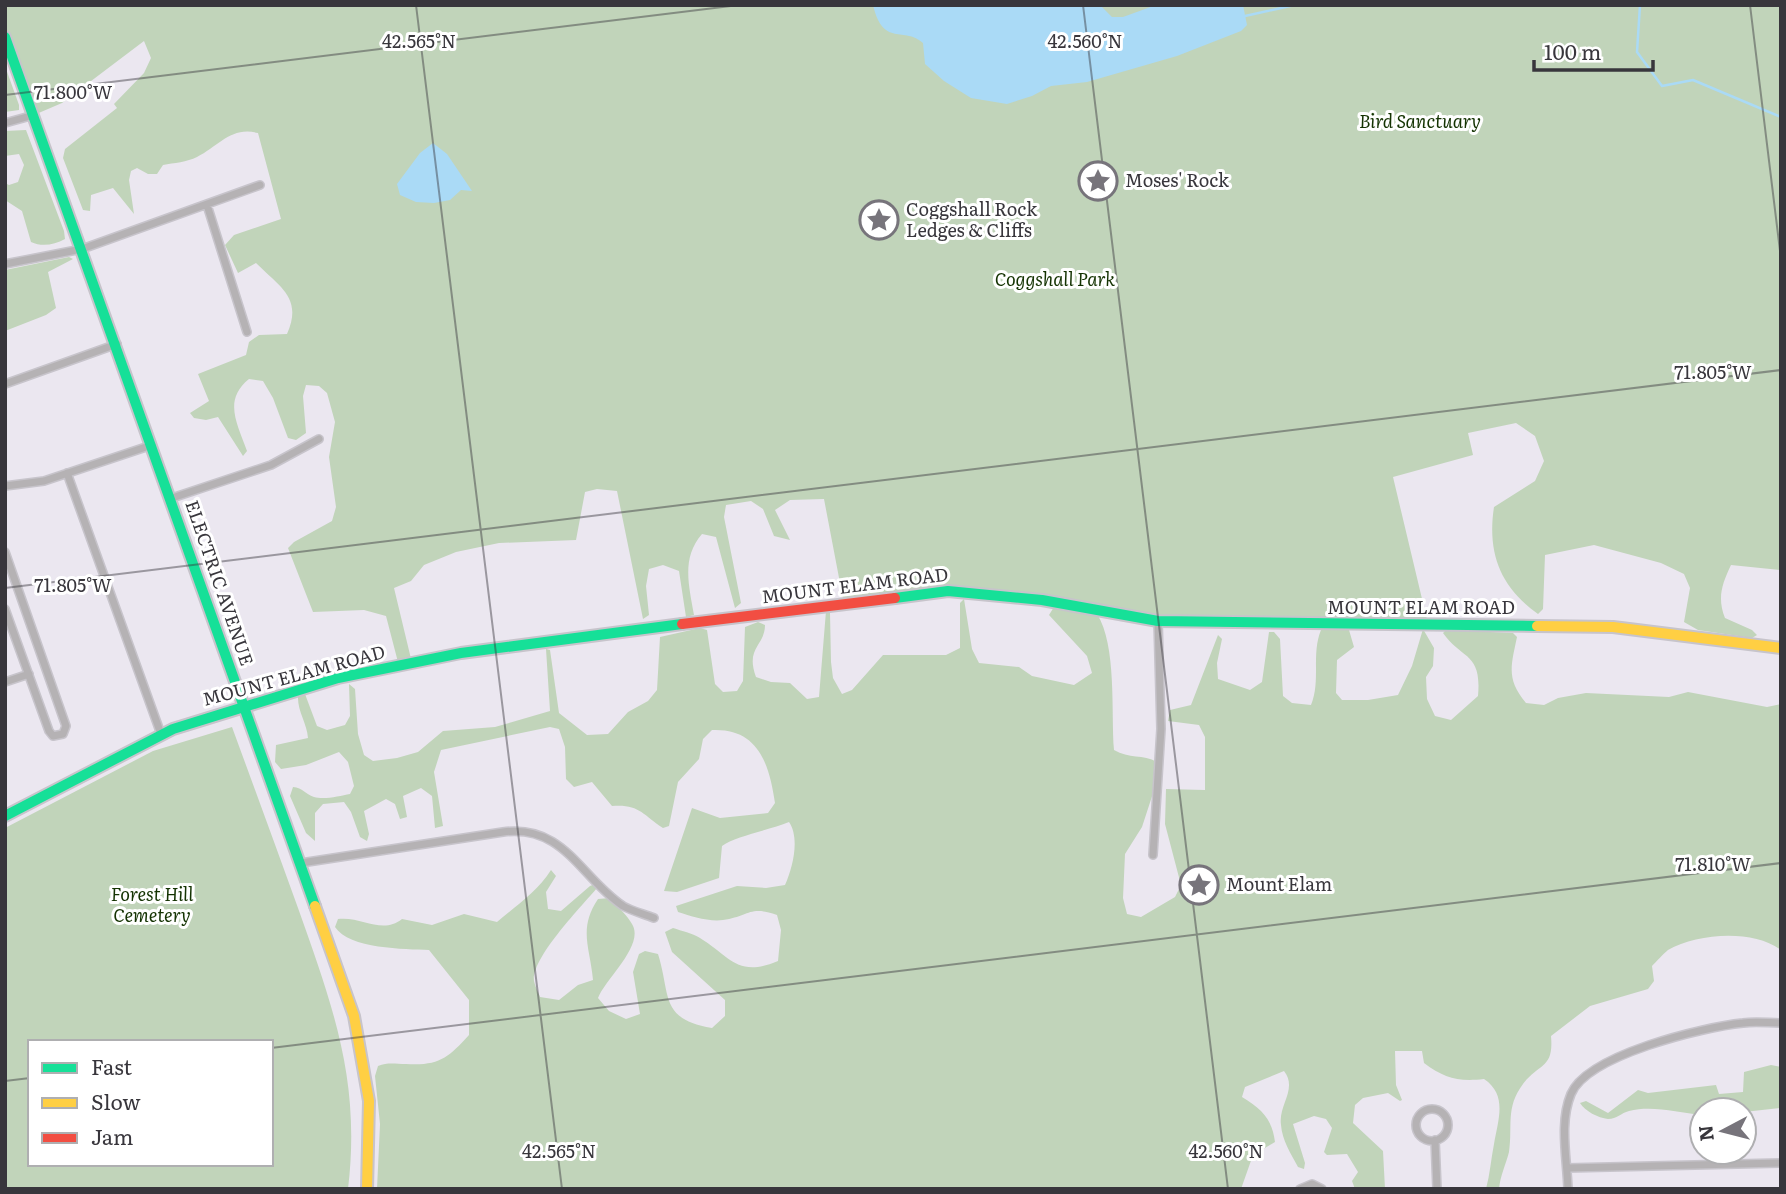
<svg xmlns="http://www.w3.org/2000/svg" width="1786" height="1194" font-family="Literata,serif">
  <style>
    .green { fill: #c1d4ba; fill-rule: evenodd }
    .water { fill: #aadaf6 }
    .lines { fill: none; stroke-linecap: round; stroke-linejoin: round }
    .stream { stroke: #aadaf6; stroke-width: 2.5 }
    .street-casing { stroke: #c7c4cb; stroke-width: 10 }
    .fast-casing { stroke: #c7c4cb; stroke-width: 14 }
    .slow-casing { stroke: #c7c4cb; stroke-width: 14 }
    .jam-casing { stroke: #c7c4cb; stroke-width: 14 }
    .street { stroke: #b5b2b4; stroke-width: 7 }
    .fast { stroke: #16e098; stroke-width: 10 }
    .slow { stroke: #ffcf43; stroke-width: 10 }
    .jam { stroke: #f24e42; stroke-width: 10 }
    .ticks { fill: none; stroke: #38363c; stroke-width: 2; stroke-opacity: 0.45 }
    .labels { text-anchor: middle; stroke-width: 6; stroke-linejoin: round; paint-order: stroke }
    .park-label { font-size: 18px; font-style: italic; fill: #143302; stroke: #fff }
    .poi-label { font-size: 18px; fill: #38363c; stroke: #fff; text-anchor: start }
    .street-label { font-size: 18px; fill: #38363c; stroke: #fff }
    .ticks-label { font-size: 18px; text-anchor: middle; fill: #38363c; stroke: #fff; stroke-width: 6; stroke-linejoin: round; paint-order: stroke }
  </style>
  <rect width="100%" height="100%" fill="#ebe7f0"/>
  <path class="green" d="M5,5H1781V570L1731,565C1722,584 1717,598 1725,618L1752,630L1757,635L1752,638L1698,630L1684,622L1690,588L1684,574L1661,563L1594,545L1545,555L1543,609L1538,614C1500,587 1487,553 1494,507L1535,481L1544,461L1535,436L1516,423L1468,433L1473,455L1393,477L1428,624L1158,621L966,590L844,604L824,499L790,500L775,510L790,540L774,536L763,509L751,501L726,505L724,517L741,603L735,608L716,537L702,534C681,558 689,586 694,615L686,617L679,571L663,565L649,569L646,586L649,615L643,619L617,491L597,489L585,492L576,540L499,543L456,552L424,565L411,581L394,588L412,663L399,666L386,616L364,610L313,612L288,548L294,542L332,521L336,507L329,457L335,422L327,393L319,386L306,385L303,396L306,433L296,440L288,438L273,398L263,381L249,379C223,400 237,423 247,451L243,456L218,417L206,420L194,418L190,413L209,401L198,374L246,355L249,342L259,335L287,334C303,298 280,287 256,263L238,273L225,245L234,235L281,219L258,133C231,126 219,146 197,157C187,162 174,163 163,165L157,174H148L137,168L131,171L129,180L134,214L113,188L91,195L90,211L83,210L63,158L65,149L117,108L114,104L144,73L151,58L144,41L62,103L34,115L5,37Z
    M5,66L19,105V110L5,112Z
    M26,130L64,231L65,239C54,245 42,247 31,242L22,211L5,200V183L9,185L18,182L24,165L19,154L5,156V131Z
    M69,257L73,259L48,272L56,308L46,315L5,331V270Z
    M964,599L972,649L979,663L1019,667L1032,676L1074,685L1092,673L1087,656L1049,615L1054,607L1097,614C1117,645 1111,713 1114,750C1129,759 1143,754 1157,762V781L1142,827L1125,854L1123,898L1127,914L1141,917L1175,897L1181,885L1165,824L1166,789L1205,790V737L1199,725L1168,721L1170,710L1191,705L1218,635L1222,639L1217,663L1218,679L1250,690L1262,682L1269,632H1274L1280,639L1283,696L1292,703L1311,705C1321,681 1311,654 1321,630H1349L1354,647L1337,660L1336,693L1342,700H1368L1398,695L1412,666L1423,629L1434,648L1433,666L1426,677L1427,699L1435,716L1451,720L1478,696C1482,652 1462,660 1443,633L1446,630L1513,633L1517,637C1511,666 1506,679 1526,703L1544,705L1558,698L1586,693L1669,697L1688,692L1767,707L1781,704V950C1753,929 1698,933 1668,950C1663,954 1657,961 1652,966L1654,981L1648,989L1590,1006L1551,1036C1554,1069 1539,1063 1523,1084C1505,1108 1513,1126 1509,1152C1506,1164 1500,1176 1499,1189H1486C1490,1174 1491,1159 1494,1144C1498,1120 1508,1095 1484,1079C1458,1082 1444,1078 1424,1063L1422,1051H1395L1396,1085L1402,1100L1400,1101L1388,1093L1363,1098L1355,1105L1353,1123L1383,1151L1385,1189H1355L1352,1181L1358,1172L1347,1154L1327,1155L1324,1152L1332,1128L1326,1119L1314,1116L1293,1124L1305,1163L1304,1169L1298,1167C1291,1154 1282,1140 1281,1125C1278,1105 1298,1089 1284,1071L1245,1087L1242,1097C1262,1109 1272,1119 1275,1142L1253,1155L1241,1189H377L380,1124L375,1076L378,1066C388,1062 395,1064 406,1064C439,1066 448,1058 469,1035V1000L429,950C405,949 349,949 335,927L338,919C362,916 382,935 402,919L432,925L464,914L497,922C517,905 537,892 551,870L556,876L546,892L548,909L561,911L590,886L595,884L597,888C582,906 531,958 534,981C535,986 538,992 540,997L559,1000L578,985L593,980C590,947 578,929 598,899L610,898C617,906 627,915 632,924C645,945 606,978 598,998L609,1011L626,1019L640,1014L633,972L639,954L645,951L658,954C671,995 659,1019 712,1028L725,1016V1000L672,952L665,932L673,928C682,931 692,933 700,938C731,957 737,978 778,961L781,930L777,915C749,905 748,917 723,920C709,922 690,916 678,912L676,906L737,886L766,888L785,885C793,867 800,838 789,822C770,830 735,836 722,846L719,878L677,892L664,891L692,808L720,818L768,813L775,803C769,763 758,728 712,730L703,739L699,759L678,782L669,826L663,828C642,814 639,804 612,806L592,782L574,787L566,779L565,747L559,729L550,727L441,750L434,772L443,826L435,828L432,796L421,788L403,796L407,817L400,819L395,804L386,799L364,811L369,834L367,841L360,837L351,812L344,802L323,804L315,813V841L306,833L290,796L293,787C303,788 305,794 314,797C324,800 340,796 350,794L354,786L348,762L339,752L306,765L281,769L275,762L276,745L308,738C307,723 297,711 298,695L305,694L317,726L327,730L345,725L350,716L349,684L355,689L358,734L364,755L373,761L397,758L418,752L443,731L495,727L550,711L546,649L550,650L559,713L587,735L608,734L628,712L648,701L657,690L660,637L700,628L707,630L715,684L723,692L737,691L743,681L745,627L758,622L765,625C765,646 745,647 756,677L771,682L790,683L807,699L819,697L826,611L830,613L831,662L833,678L842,694L852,690L883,655H946L960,648V603Z
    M232,727C254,787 276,847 298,908C333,1007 361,1081 348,1189H5V828L153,751ZM30,1042H271V1164H30Z
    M1771,1065L1781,1067V1108L1744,1112L1702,1110V1115C1678,1113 1653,1105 1629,1111C1621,1113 1617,1119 1608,1119C1598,1118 1585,1111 1580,1103L1586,1101L1608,1113L1638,1090L1648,1093L1716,1085L1719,1094L1743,1092L1744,1072Z"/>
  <path class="water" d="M873,5H1100L1112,17H1123L1156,5H1243L1247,25L1241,31L1177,56L1087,82L1051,86L1032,96L1007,104L971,98L944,81L925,64L923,43C905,26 883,48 873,5Z
    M433,143L447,154L472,191L461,190L450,200L434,203L416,202L400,195L397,184L420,153Z"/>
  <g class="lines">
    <path class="stream" d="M1640,5L1637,52L1662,86L1693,80L1781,117
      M1245,16L1295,5"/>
    <g class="street-casing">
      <path id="street" d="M5,123L34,115
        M207,205L247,332
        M5,264L82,249L260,185
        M5,384L117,344
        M67,473L161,734
        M5,486L44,481L152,445
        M172,498L271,465L319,439
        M5,552L66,726L63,734L53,736L49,731L5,609
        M5,682L29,674
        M1153,855L1161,729L1158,621
        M301,863L503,832C564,824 580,877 623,906C632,911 644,914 654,918
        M1416 1125a16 16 0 1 1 32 0a16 16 0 1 1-32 0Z
        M1435,1140L1437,1189
        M1567,1168L1781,1163
        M1300,1189L1312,1184L1322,1189
        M1568,1189C1567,1158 1559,1123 1571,1094C1587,1055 1703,1027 1743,1023C1756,1021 1768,1023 1781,1023"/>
    </g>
    <g class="fast-casing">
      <path id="fast" d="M5,37L315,906
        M895,598L948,591L1042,600L1158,621L1537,626
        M5,816L173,729L338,678L461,653L682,624"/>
    </g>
    <g class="slow-casing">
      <path id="slow" d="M1537,626L1613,627L1781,648
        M315,906L354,1016L369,1101L367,1189"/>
    </g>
    <g class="jam-casing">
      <path id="jam" d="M682,624L895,598"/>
    </g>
    <use href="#street" class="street"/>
    <use href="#fast" class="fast"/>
    <use href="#slow" class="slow"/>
    <use href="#jam" class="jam"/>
  </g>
  <path class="ticks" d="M416,5L562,1189M1083,5L1228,1189M1750,5L1781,259M5,95L739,5M5,588L1781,370M271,1048L1781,863M5,1081L30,1078"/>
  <defs>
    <g id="sight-ring" transform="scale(2.0125)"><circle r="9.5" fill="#fff" stroke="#77747b" stroke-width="1.5"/><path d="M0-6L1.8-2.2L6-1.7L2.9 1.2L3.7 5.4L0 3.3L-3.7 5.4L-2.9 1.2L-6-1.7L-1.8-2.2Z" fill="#77747b"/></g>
  </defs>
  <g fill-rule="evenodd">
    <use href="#sight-ring" x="1098" y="181"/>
    <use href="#sight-ring" x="879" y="220"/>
    <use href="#sight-ring" x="1199" y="885"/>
  </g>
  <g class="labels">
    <g class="park-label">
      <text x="1420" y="128">Bird Sanctuary</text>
      <text x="1055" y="286">Coggshall Park</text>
      <text x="152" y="901">Forest Hill<tspan x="152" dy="21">Cemetery</tspan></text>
    </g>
    <g class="poi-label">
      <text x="1125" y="187">Moses' Rock</text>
      <text x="906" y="216">Coggshall Rock<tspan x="906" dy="21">Ledges &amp; Cliffs</tspan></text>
      <text x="1226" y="891">Mount Elam</text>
    </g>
    <g class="street-label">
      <text transform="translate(219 583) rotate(71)" y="6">ELECTRIC AVENUE</text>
      <text transform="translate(855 586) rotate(-7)" y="6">MOUNT ELAM ROAD</text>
      <text x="1421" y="614">MOUNT ELAM ROAD</text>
      <text transform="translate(294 676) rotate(-15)" y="6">MOUNT ELAM ROAD</text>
    </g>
  </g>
  <g class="ticks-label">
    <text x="419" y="48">42.565°N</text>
    <text x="1085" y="48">42.560°N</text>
    <text x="73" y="99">71.800°W</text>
    <text x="1713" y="379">71.805°W</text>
    <text x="73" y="592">71.805°W</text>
    <text x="1713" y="871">71.810°W</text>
    <text x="559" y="1158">42.565°N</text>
    <text x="1226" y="1158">42.560°N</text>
  </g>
  <rect width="1786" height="1194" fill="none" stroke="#38363c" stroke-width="14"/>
  <rect x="28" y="1040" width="245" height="126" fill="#ffffff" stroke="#afafb1" stroke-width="2"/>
  <rect x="42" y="1063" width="35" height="10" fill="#16e098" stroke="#afafb1" stroke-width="2"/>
  <text x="91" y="1075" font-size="21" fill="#38363c">Fast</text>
  <rect x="42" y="1098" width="35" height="10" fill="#ffcf43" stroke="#afafb1" stroke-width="2"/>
  <text x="91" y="1110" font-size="21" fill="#38363c">Slow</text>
  <rect x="42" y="1133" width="35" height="10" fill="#f24e42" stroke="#afafb1" stroke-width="2"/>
  <text x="91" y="1145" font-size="21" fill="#38363c">Jam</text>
  <g transform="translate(1723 1131) rotate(263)"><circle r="33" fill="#ffffff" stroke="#afafb1" stroke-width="2"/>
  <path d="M0-5L12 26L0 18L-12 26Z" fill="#77747b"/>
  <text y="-10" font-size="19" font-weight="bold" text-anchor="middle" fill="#38363c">N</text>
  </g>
  <path d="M1534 60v10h119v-10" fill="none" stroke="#38363c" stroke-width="3.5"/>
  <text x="1544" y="60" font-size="21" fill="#38363c" stroke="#ffffff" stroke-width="5" paint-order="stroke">100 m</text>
</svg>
